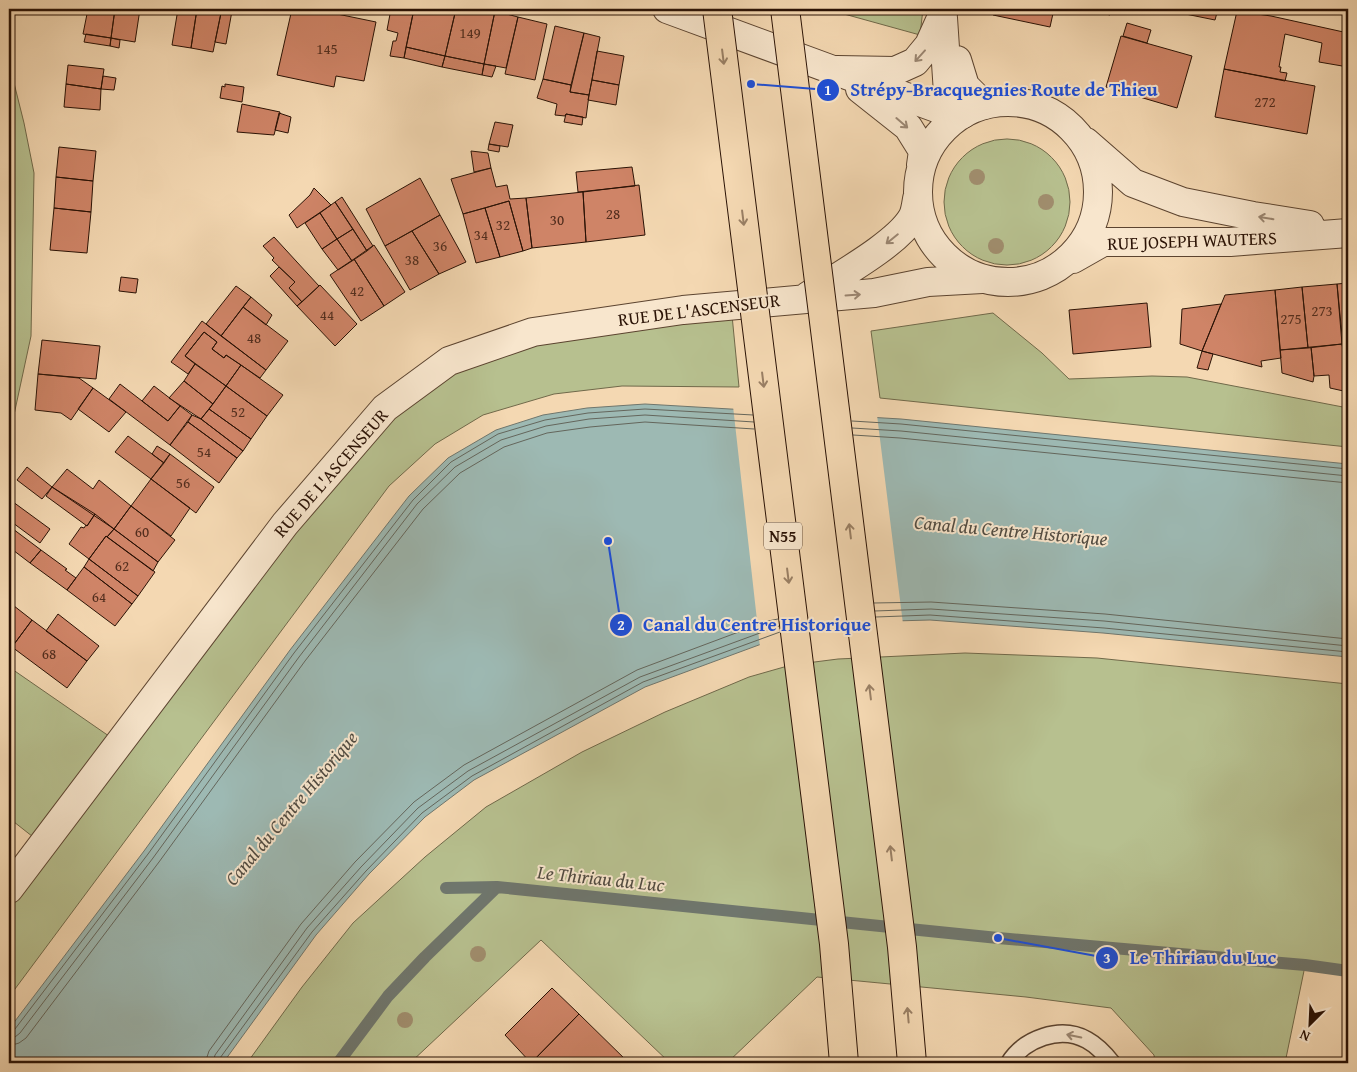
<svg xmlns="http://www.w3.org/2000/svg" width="1357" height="1072" font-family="'Gentium Book Plus',serif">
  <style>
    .green { fill: #b7c08f; stroke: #70694a }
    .water { fill: #9db9b3; stroke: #6f766d }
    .pier { fill: #f4d8b2 }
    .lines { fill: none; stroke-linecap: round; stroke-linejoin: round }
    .shore { stroke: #64665c; stroke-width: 1 }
    .stream { stroke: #6f766d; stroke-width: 12 }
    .building { fill: #cf8467; stroke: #2a1205 }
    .service-casing { stroke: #5c4430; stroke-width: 19 }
    .minor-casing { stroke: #5c4430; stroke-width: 30 }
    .tertiary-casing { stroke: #5c4430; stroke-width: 30 }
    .service { stroke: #f8e6cd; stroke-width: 16 }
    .minor { stroke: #f8e6cd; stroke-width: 28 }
    .tertiary { stroke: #f8e6cd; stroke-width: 28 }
    .trunk-bridge-casing { stroke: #2a1205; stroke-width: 30; stroke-linecap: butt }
    .trunk-bridge { stroke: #f4d8b2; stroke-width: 28 }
    .tree { fill: #a08d6d }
    .oneway { stroke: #9b8773 }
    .oneway2 { stroke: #997f64 }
    .labels { text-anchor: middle; stroke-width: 4; stroke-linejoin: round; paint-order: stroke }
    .number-label { font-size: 15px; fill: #532e1e }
    .shield { fill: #f8e6cd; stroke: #685241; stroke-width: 1 }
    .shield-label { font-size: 16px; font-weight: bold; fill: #2a1205 }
    .street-label { font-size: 18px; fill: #2a1205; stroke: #f8e6cd }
    .water-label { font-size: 19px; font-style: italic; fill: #524c42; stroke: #f8e6cd }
    .leader { fill: none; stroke: #1d4ed8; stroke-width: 2 }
    .callout-dot { fill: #1d4ed8; stroke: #f8e6cd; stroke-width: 2 }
    .mark-label { font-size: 15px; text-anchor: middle; font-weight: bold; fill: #fff }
    .callout-label { font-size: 19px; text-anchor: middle; font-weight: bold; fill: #1d4ed8; stroke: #f8e6cd; stroke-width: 4; stroke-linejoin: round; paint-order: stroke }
  </style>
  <rect width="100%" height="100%" fill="#f4d8b2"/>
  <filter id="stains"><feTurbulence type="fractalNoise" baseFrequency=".004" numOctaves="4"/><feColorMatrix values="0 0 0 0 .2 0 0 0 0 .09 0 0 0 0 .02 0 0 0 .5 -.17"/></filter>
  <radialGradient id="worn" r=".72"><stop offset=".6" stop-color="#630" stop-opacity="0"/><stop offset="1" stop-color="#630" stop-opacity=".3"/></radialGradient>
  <path class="green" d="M826,9H923L920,35Z
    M9,42L10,67L24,123L34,173L31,336L9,438Z
    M944 202a63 63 0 1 1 126 0a63 63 0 1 1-126 0Z
    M731,305L739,387L622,386L554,394L483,415L435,444L389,486L9,997V889L42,844L9,818V667L119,743L285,524L449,361Z
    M993,313L1042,353L1069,379L1152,376L1187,377L1348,408V447L880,398L871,331Z
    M965,653L1097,658L1348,684V971L1305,966L1285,1063H1155L1154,1055L1111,1008L1026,997L817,977L727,1063H670L541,940L410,1063H247L302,987L353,923L425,857L486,807L582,752L665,712L749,677L791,665L838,659Z"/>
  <path class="water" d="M645,404L901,419L1348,464V657L1103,633L930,620L858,622L775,639L645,687L474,780L425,817L369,874L316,935L223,1063H9V1029L144,851L290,650L409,496L448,458L496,430L543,415L587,408Z"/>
  <path class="pier" d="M733,406L877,415L903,624L858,625L775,641L760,647Z"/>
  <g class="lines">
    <path class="shore" d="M852,421L901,424L1348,469
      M852,428L901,431L1348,476
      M853,435L900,438L1348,483
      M874,603L931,602L1105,614L1348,639
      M875,611L931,609L1104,621L1348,646
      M876,617L930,615L1104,628L1348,652
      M9,1032L15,1029L148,854L294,653L413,500L451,462L498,434L545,420L588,413L645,409L753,415
      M9,1038L15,1037L20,1033L153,858L299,657L417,504L455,467L501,440L546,426L589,419L645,415L754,422
      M9,1046L19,1043L26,1038L159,862L305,661L423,509L460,473L504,447L547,433L590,427L645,422L754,429
      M205,1063L209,1051L301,924L355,862L414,802L464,765L637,670L768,621L778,619
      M213,1063L215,1055L307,928L361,867L418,808L468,771L640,677L779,626
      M219,1063L220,1058L312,932L366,871L422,813L472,776L643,682L780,632"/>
    <path class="stream" d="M446,888L497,887L998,938L1305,965L1348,971
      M338,1063L388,996L425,957L497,887"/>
  </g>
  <path class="building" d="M88,9H115L111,38L83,34Z
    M115,9H140L135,42L111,38Z
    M178,9H197L191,48L172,45Z
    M197,9H225L224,13H221Z
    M197,9L221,13L213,52L191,48Z
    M225,9H256L255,14L224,10Z
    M292,9H313L376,22L364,81L336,76L334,87L277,75Z
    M391,9H414L404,58L390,56L393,41H396L398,33L387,30Z
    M414,9H456L445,56L406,47Z
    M456,9H483L495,11L484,64L445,56Z
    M994,9H1054L1050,27L993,15Z
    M1091,9H1111L1110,15L1090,10Z
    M1161,9H1218L1215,20Z
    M224,10L232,11L226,44L215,42L221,13H224Z
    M495,11L518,17L506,68L484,64Z
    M1237,11L1271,16L1348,33V67L1319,62L1322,43L1285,34L1279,67H1281L1280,72L1287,73L1285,81L1224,69Z
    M518,17L547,24L535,80L505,74Z
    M1127,23L1151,30L1147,43L1123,36Z
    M555,26L584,33L571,85L543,79Z
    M584,33L600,37L589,95L570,92Z
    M86,34L111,38L110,46L84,42Z
    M1121,36L1192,56L1177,108L1106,87Z
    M111,38L120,40L119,48L110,46Z
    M406,47L445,56L442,67L404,58Z
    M597,51L624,56L619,85L592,80Z
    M445,56L484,64L482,75L442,67Z
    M484,64L496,66L492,77L482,75Z
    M68,65L104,69L101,89L66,84Z
    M1224,69L1315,86L1307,134L1215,117Z
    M103,76L116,78L114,90L101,89Z
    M543,79L571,85L570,92L589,95L586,118L566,114L565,116L555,115L557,104L537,98Z
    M592,80L619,85L616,105L588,100Z
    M66,84L101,89L100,110L64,107Z
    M225,84L244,87L242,102L220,98L222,86L225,87Z
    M242,104L280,112L274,135L237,132Z
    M279,113L291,117L288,133L275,130Z
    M566,114L583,117L582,125L564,122Z
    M495,122L513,125L508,147L489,144Z
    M489,144L500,146L499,152L488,150Z
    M59,147L96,151L93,181L56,177Z
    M471,151L488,153L491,168L474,172Z
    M632,167L635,186L578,192L576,172Z
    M491,168L496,187L507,185L510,199L526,198L532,248L523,251L509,201L463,214L451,179Z
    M56,177L93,181L91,212L54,208Z
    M420,178L440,215L385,246L366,209Z
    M639,185L645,235L586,242L583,192Z
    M314,188L331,205L297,228L289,215L310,195Z
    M583,192L586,242L532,248L526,198Z
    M342,197L373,246L367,251L335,202Z
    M509,201L523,251L500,257L485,208Z
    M335,202L353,229L337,239L320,213Z
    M54,208L91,212L87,253L50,250Z
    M485,208L500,257L476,263L463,214Z
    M320,213L337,239L322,249L305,223Z
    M440,215L466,262L439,274L412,231Z
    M353,229L367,251L352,261L337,239Z
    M412,231L439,274L410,290L385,246Z
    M274,237L319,286L302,302L289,288L295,282L272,260L274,258L263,246Z
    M337,239L352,261L338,270L322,249Z
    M374,245L405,292L384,306L354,259Z
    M354,259L384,306L361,321L330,275Z
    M279,267L295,282L289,288L302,302L297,306L270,276Z
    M121,277L138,279L136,293L119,291Z
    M1348,283V334L1342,335L1337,284Z
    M1337,284L1342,344L1308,348L1302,287Z
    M320,285L357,324L335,346L297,306Z
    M236,286L251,297L221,336L206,324Z
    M1302,287L1308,348L1280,350L1275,290Z
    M1275,290L1281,358L1261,361L1262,367L1202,351L1225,295Z
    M251,297L272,315L266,325L243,307Z
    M1147,303L1151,347L1073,354L1069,310Z
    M1221,304L1202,351L1180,344L1182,309Z
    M243,307L288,341L266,370L221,336Z
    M202,321L266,370L260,378L226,355L224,358L212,349L217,342L204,332L185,356L195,364L188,374L171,362Z
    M204,332L217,342L212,349L224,358L226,355L241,365L226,386L185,356Z
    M1348,334V366H1346L1342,344V335Z
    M42,340L100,346L96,379L38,374Z
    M1342,344L1346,366L1348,392L1330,388L1329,375L1314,376L1311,347Z
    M1311,347L1314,376L1313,382L1282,373L1280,350Z
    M1202,351L1213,354L1208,370L1197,368Z
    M195,364L226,386L213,404L184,381Z
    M241,365L283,395L267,416L226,386Z
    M38,374L79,378L93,388L71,420L61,413L35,410Z
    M184,381L213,404L201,419L169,398Z
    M120,384L168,421L180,406L192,415L170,445L109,399Z
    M154,386L180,406L168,421L142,401Z
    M226,386L267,416L251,439L209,409Z
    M93,388L126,412L109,432L78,409Z
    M209,409L251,439L243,451L201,419Z
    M192,415L201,419L243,451L237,458L188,422Z
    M188,422L237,458L219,483L170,445Z
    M128,436L164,463L151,479L115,452Z
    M157,446L170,454L164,463L152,454Z
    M170,454L214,487L196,513L151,479Z
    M27,467L52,487L42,499L17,480Z
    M67,469L93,489L99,480L131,506L114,529L52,487Z
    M151,479L190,508L171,536L131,506Z
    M52,487L95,514L87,526L46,496Z
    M9,499L50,529L40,543L9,520Z
    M131,506L175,540L158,562L114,529Z
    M95,514L114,529L107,537L106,536L89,559L69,544L81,527L84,528L86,525L87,526Z
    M9,526L41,550L30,563L9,547Z
    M114,529L158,562L153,571L107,537Z
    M106,536L155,572L138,596L89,559Z
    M41,550L67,569L65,570L76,578L67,590L30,563Z
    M89,559L138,596L132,604L84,567Z
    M84,567L132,604L115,626L67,590Z
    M9,602L32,620L12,647L9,645Z
    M58,614L99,646L87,661L46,631Z
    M32,620L87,661L67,688L12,647Z
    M552,988L579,1014L531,1063L505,1035Z
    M579,1014L629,1063H531Z"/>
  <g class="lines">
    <g class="service-casing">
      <path id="service" d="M1009,1063C1024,1039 1060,1025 1087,1040C1098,1046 1105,1054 1112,1063"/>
    </g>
    <g class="minor-casing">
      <path id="minor" d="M943,18L948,93L963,114
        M957,60L965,86L984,105
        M837,70L895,71L915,62L929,45L943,14"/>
    </g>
    <g class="tertiary-casing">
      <path id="tertiary" d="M667,9L958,116
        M860,89L908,127L923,151L921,165
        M918 192a90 90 0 1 1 180 0a90 90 0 1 1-180 0Z
        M1086,142L1133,183L1183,202L1253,216L1310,225
        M1073,259L1103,242H1230L1348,233
        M808,296C835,278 896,245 912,218C915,213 916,205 917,199
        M9,889L285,524L385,408L449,361L533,332L683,310L874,293L928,282L982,279"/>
    </g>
    <use href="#service" class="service"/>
    <use href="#minor" class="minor"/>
    <use href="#tertiary" class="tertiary"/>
    <g class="trunk-bridge-casing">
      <path id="trunk-bridge" d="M717,9L834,944L844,1063
        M785,9L902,947L912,1063"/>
    </g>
    <use href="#trunk-bridge" class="trunk-bridge"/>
  </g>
  <g class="tree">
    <circle cx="977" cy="177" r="8"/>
    <circle cx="1046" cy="202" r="8"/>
    <circle cx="996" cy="246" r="8"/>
    <circle cx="478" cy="954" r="8"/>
    <circle cx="405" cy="1020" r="8"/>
  </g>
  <defs><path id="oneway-shaft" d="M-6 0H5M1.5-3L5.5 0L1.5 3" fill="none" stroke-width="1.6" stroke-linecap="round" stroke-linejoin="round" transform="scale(1.25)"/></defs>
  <g class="oneway">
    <use href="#oneway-shaft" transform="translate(920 56) rotate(132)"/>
    <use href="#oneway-shaft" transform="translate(902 123) rotate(41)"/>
    <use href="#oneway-shaft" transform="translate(1266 218) rotate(-171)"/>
    <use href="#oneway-shaft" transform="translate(892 239) rotate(141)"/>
    <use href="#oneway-shaft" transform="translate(853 295) rotate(-4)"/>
    <use href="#oneway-shaft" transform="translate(1074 1036) rotate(-168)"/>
  </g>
  <g class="oneway2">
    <use href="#oneway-shaft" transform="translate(723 57) rotate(83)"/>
    <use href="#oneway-shaft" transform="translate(743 218) rotate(83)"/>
    <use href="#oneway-shaft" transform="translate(763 380) rotate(83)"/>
    <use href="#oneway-shaft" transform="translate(850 531) rotate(-97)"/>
    <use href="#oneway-shaft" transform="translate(788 576) rotate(83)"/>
    <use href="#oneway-shaft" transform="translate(870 692) rotate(-97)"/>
    <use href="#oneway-shaft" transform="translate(891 853) rotate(-97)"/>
    <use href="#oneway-shaft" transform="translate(908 1015) rotate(-95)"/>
  </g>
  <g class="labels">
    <g class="number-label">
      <text x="470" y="38">149</text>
      <text x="327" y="54">145</text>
      <text x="1265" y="107">272</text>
      <text x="613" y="219">28</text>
      <text x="557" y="225">30</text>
      <text x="503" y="230">32</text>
      <text x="481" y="240">34</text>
      <text x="440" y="251">36</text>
      <text x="412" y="265">38</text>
      <text x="357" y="296">42</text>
      <text x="1322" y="316">273</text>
      <text x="327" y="320">44</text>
      <text x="1291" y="324">275</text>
      <text x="254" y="343">48</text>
      <text x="238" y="417">52</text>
      <text x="204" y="457">54</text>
      <text x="183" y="488">56</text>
      <text x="142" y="537">60</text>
      <text x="122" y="571">62</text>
      <text x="99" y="602">64</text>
      <text x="49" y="659">68</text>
    </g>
    <rect class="shield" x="764" y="522.5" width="38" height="27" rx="4"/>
    <g class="shield-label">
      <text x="783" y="542">N55</text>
    </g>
    <g class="street-label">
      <text transform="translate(1192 241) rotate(-2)" y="6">RUE JOSEPH WAUTERS</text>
      <text transform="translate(699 310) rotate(-7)" y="6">RUE DE L'ASCENSEUR</text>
      <text transform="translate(331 473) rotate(-49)" y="6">RUE DE L'ASCENSEUR</text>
    </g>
    <g class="water-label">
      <text transform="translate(1011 530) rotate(5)" y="7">Canal du Centre Historique</text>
      <text transform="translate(291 808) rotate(-50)" y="7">Canal du Centre Historique</text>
      <text transform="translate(601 878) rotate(6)" y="7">Le Thiriau du Luc</text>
    </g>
  </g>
  <path class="leader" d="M751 84L828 90M608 541L621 625M998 938L1107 958"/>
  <g class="callout-dot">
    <circle cx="751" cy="84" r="5"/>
    <circle cx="608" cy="541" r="5"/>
    <circle cx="998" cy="938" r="5"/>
    <circle cx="828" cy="90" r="12"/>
    <circle cx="621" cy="625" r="12"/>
    <circle cx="1107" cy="958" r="12"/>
  </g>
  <g class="mark-label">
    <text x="828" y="95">1</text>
    <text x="621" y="630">2</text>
    <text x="1107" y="963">3</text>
  </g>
  <g class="callout-label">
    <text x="1004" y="96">Strépy-Bracquegnies Route de Thieu</text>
    <text x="757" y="631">Canal du Centre Historique</text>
    <text x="1203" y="964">Le Thiriau du Luc</text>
  </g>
  <rect width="1357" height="1072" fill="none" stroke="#f4d8b2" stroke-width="30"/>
  <rect x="10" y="10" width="1337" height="1052" fill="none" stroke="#2a1205" stroke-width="2.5"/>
  <rect x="15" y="15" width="1327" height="1042" fill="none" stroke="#2a1205"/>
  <g transform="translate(1310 1024) rotate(204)" stroke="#f8e6cd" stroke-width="4" paint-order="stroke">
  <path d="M0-4L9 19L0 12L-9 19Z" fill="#2a1205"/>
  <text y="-8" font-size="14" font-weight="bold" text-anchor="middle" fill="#2a1205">N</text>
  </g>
  <rect width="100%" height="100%" filter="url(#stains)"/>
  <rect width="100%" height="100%" fill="url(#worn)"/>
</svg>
